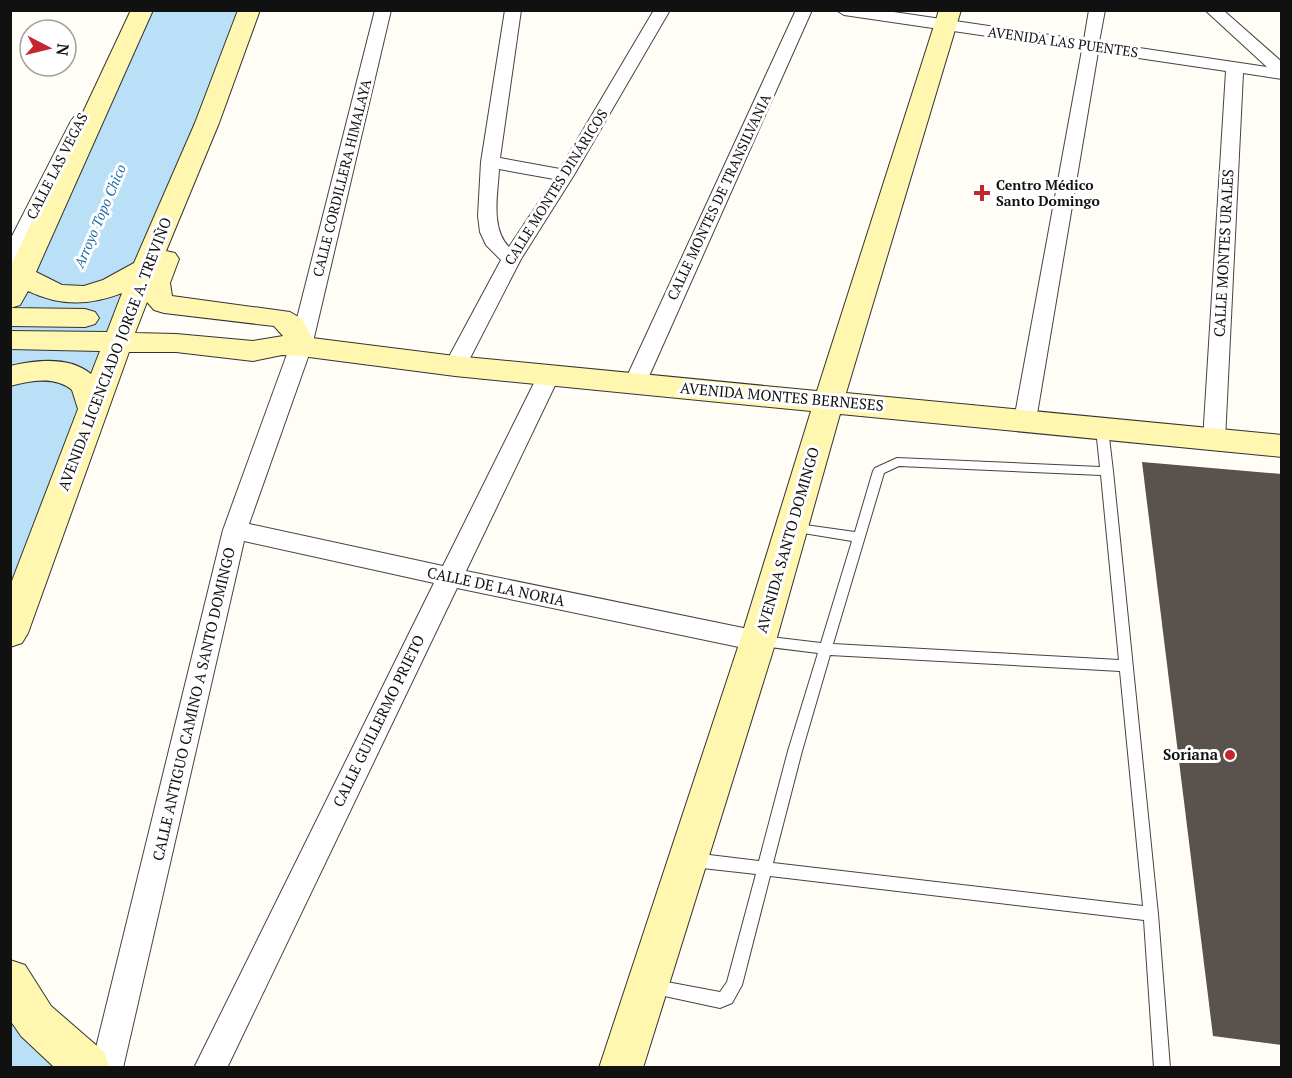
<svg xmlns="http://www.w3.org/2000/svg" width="1292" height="1078" font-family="'PT Serif',serif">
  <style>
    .water { fill: #b9e0f7; stroke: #3f96cf; stroke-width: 1.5 }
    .building { fill: #5a524d }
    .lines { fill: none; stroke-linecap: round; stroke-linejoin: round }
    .lane-casing { stroke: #444; stroke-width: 2 }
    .street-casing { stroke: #444; stroke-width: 2 }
    .secondary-casing { stroke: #333; stroke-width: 2 }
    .lane { fill: #fff; fill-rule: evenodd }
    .street { fill: #fff; fill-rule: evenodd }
    .secondary { fill: #fff6b0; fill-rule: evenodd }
    .poi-dot { fill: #c4262e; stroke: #fff; stroke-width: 2 }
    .labels { text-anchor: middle; stroke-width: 6; stroke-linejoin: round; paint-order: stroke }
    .far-street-label { font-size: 14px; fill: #111; stroke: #fff }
    .far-poi-label { font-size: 14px; font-weight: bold; fill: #111; stroke: #fff; text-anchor: start }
    .far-water-label { font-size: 14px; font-style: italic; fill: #1768a6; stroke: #fff }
    .street-label { font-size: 15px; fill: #111; stroke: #fff }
    .poi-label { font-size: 15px; font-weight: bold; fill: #111; stroke: #fff; text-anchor: end }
  </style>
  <rect width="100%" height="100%" fill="#fffdf5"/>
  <path class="water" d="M142,11H249L11,633V297Z
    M10,980L89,1067H11Z"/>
  <path class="building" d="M1142,462L1282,474V1045L1213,1036Z"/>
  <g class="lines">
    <g class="lane-casing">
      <path id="lane" d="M1102,425L1108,429L1113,471L1158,914L1170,1068H1154L1144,920L770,876L742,985L732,1003L720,1008L646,992L643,987L646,982L651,979L720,992L727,982L756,874L693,867L688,865L686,860L688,855L693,853L759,861L788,751L818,653L761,646L756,645L755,641L756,637L761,636L821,643L852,541L791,531L787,530L785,527L787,524L791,523L855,532L873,471L875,468L897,458L1100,467L1096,429ZM899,466L1101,475L1119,660L833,644L884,473ZM830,655L1120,671L1143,906L773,863L802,751Z"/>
    </g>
    <g class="street-casing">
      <path id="street" d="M375,10H391L312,346L249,524L443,566L538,375L541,370L549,368L557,370L560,375L466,571L758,631L767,634L771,641L767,648L758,651L457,588L227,1068H194L434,583L244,541L123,1068H91L223,530L290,346Z
        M505,10H521L500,158L560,169L654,10H670L574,175L521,259L466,366L463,371L455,373L447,371L444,366L501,260L486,245L480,232L478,216L481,162ZM499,169L554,179L509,247C490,228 498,193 499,169Z
        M796,10H812L646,383L643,388L635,390L627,388L624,383Z
        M836,10H880L1084,40L1089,10H1105L1099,42L1267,67L1205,10H1223L1282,62V79L1243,73L1225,440L1222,446L1214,448L1206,446L1203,440L1226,71L1098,52L1036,420L1033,425L1025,428L1017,425L1014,420L1082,50L844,15Z
        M80,116L86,117L89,121L20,260L17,264L10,266V240L71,121L74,117Z"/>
    </g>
    <g class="secondary-casing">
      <path id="secondary" d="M131,10H153L36,272L62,285L84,286L103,280L134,263L195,123L238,10H260L219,123L166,251L175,253L179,259L170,283L172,296L290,312L302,319L312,338L455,356L817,391L939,10H961L846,393L1282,435V457L840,414L776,641L643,1068H599L740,641L811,411L455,376L301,356L282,355L253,361L176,352H129L28,633L22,643L10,647V586L78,409L72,390C56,376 31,380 10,386V366C35,360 70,356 91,374L100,351L10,349V331L107,332L122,293C88,306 60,306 28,291L20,305L10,308V268ZM147,302L154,310L164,313L274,326L283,336L253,341L176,334L135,333Z
        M10,308L85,309L95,312L99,318L95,324L85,327L10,326Z
        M10,960L25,965L51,1006L104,1052L110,1068H55L21,1036L10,1020Z"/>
    </g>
    <use href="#lane" class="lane"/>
    <use href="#street" class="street"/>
    <use href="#secondary" class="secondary"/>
  </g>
  <g class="poi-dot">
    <path d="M979 184h6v6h6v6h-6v6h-6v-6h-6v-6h6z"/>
    <circle cx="1230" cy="755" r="6"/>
  </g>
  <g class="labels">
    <g class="far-street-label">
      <text transform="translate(1063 42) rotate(8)" y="5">AVENIDA LAS PUENTES</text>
      <text transform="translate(57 166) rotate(-63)" y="5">CALLE LAS VEGAS</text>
      <text transform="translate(342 178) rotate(-76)" y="5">CALLE CORDILLERA HIMALAYA</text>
      <text transform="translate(556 187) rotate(-58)" y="5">CALLE MONTES DINÁRICOS</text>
      <text transform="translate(719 197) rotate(-65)" y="5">CALLE MONTES DE TRANSILVANIA</text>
    </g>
    <g class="far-poi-label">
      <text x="996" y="190">Centro Médico<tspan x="996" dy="16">Santo Domingo</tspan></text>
    </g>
    <g class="far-water-label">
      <text transform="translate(100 216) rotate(-67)" y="5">Arroyo Topo Chico</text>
    </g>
    <g class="street-label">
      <text transform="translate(1224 253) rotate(-87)" y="5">CALLE MONTES URALES</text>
      <text transform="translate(115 354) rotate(-69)" y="5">AVENIDA LICENCIADO JORGE A. TREVIÑO</text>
      <text transform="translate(782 397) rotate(5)" y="5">AVENIDA MONTES BERNESES</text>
      <text transform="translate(788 540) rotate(-74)" y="5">AVENIDA SANTO DOMINGO</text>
      <text transform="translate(496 587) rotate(12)" y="5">CALLE DE LA NORIA</text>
      <text transform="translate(194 704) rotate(-77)" y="5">CALLE ANTIGUO CAMINO A SANTO DOMINGO</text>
      <text transform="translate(379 721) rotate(-64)" y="5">CALLE GUILLERMO PRIETO</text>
    </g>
    <g class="poi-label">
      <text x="1218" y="760">Soriana</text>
    </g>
  </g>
  <rect width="1292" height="1078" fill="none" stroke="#111111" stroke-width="24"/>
  <g transform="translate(48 48) rotate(97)"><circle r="28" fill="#ffffff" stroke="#a0a0a0" stroke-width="1.5"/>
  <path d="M0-4.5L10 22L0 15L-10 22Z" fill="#c4262e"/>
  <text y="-9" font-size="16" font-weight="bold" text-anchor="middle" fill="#111111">N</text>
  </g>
</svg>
